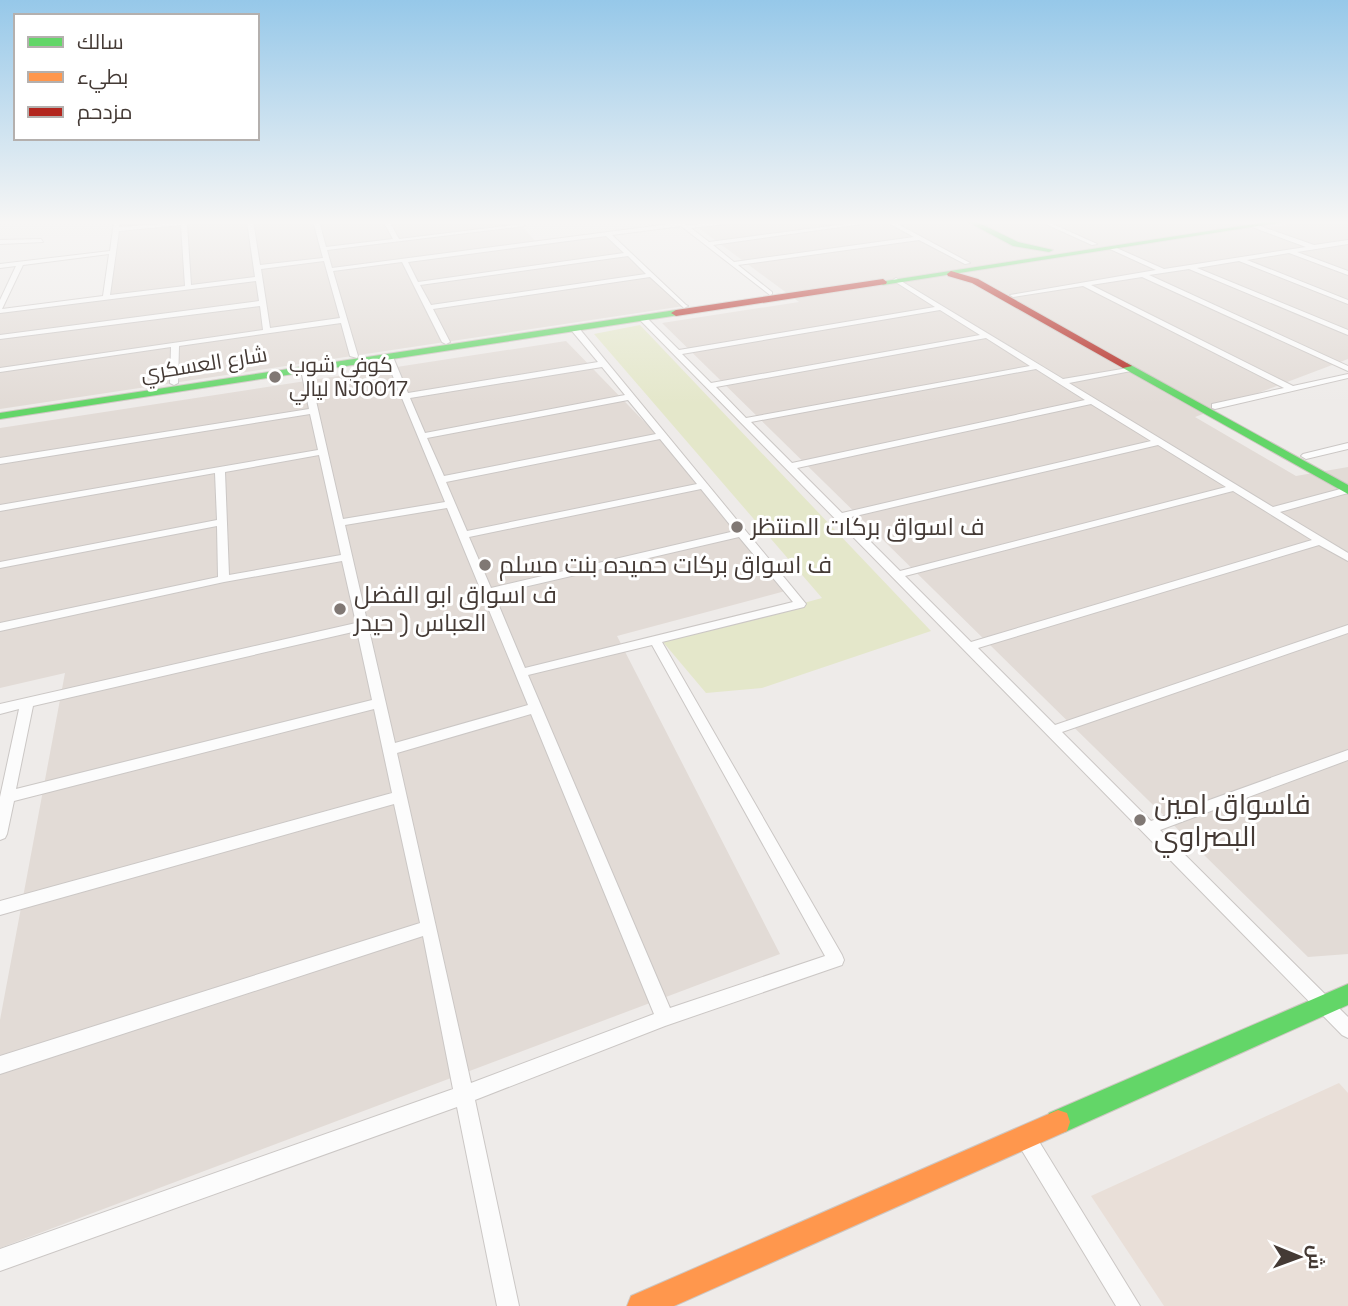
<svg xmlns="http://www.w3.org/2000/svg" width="1348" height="1306" font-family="'Space Grotesk',Cairo,sans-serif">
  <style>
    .residential { fill: #e2dbd6 }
    .education { fill: #e9dfd8 }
    .green { fill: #e4e7ca }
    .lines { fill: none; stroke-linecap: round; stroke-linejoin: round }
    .street-casing { stroke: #cbc7c5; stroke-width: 2 }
    .fast-casing { stroke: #cec7c2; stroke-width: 2 }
    .slow-casing { stroke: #cec7c2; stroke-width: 2 }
    .jam-casing { stroke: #cec7c2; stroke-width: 2 }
    .street { fill: #fcfcfc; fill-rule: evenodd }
    .fast { fill: #63d668; fill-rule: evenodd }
    .slow { fill: #ff974d; fill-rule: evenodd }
    .jam { fill: #b3261e; fill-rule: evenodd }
    .poi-dot { fill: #807874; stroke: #fff; stroke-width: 2.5 }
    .labels { text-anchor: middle; stroke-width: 6; stroke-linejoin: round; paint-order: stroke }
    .far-street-label { font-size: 21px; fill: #443a35; stroke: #fff }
    .far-poi-label { font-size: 21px; fill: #443a35; stroke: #fff; text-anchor: start }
    .poi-label { font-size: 24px; fill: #443a35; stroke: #fff; text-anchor: start }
    .near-poi-label { font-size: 28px; fill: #443a35; stroke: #fff; text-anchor: start }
  </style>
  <rect width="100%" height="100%" fill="#eeebe9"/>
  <path class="residential" d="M115,221H517L537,243L608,234L684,306L0,409V311L106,298Z
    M689,221H1250L1268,228L1310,221H1348V359L1195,417L1296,476L1348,467V954L1308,957L662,323L799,302Z
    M566,341L661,439L789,590L617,636L780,954L0,1248V1020L65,673L0,688V428Z"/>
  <path class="education" d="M1339,1083L1348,1093V1306H1164L1091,1196Z"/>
  <path class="green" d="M640,325L931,631L762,688L706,693L663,642L822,598L594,334Z"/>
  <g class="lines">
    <g class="street-casing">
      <path id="street" d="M0,221H7L0,223Z
        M114,221H120L119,227L205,221L187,224L191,285L255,277L247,221H253L260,265L323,258L313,221H319L326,247L393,239L383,221H389L399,239L522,224L525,226L327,250L332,268L677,223L675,221H681L687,225L738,221L735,223L691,228L709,242L869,221H883L713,245L734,262L914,237L885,221H892L970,263L965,264L919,240L738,265L772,292V294L770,295L681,226L612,235L686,305L688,306L684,308L650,277L433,309L450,342L446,344L442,342L402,262L333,271L358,356L357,358L350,356L341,323L179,346L178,383L174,385L170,383L171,347L0,372V368L263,330L260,306L0,339V335L259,301L256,281L0,313V300L16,266L0,268V264L110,251ZM181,225L185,286L110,295L119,231ZM606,236L624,253L418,282L408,262ZM109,254L103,296L2,309L23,265ZM628,256L646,274L431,305L420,285ZM324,261L340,318L270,328L261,269Z
        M1039,221H1046L1097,244L1092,245Z
        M1254,224L1314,245L1348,240V244L1297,252L1348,271V275L1289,253L1247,260L1348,300V304L1239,261L1197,268L1348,330V335L1189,269L1149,275L1348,366V371L1142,277L1091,285L1293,386L1348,374V378L1215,409L1212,408V404L1284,388L1083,286L1013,297L1010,295L1156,270L1110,249L1112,246L1164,269L1306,247L1252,227Z
        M41,239L43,242L0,244V240Z
        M896,278L1063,379L1134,367V371H1131L1069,383L1273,507L1348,487V493L1280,512L1348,553V561L1319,545L978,648L1055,725L1348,625V633L1062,732L1151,821L1348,750V760L1160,830L1348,1017V1038L1342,1035L639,319L646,317L679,350L935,307L894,281L893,280ZM940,310L980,335L711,383L682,354ZM986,338L1030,366L746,418L716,387ZM1036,369L1085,400L792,463L751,422ZM1091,404L1151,441L842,513L797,468ZM1158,445L1226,487L900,571L847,518ZM1233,491L1312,540L971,642L905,576Z
        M572,327H578L806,604L804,607L662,642L842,955L844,960L842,965L665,1026L475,1100L519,1306H497L457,1107L0,1271V1249L453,1089L423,936L0,1074V1056L420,923L394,804L0,915V901L392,793L374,709L14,801L7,834L5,838L0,840V797L19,709L0,714V704L356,623L342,561L224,582L0,631V623L218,577L217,526L0,568V562L217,520L215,473L0,511V505L318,450L310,414L0,464V458L309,409L301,370L305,368L309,370L343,519L445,502L385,357L386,355L393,357L408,393L598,362L572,331ZM602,367L625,395L425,433L410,398ZM628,400L656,434L444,476L427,438ZM660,439L697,484L467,531L446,482ZM319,455L341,555L229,575L225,472ZM701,489L735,531L491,588L469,537ZM447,508L528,705L395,743L345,525ZM739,537L793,602L525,668L494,594ZM357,631L372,700L16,789L33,706ZM652,645L825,956L670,1008L528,675ZM531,714L654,1014L471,1083L397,753Z
        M1348,443V449L1306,459L1301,456L1303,454Z
        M1025,1127L1032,1130L1140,1306H1116L1018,1144L1015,1137L1018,1130Z"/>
    </g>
    <g class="fast-casing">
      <path id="fast" d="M966,221H975L1018,242L1053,250L1049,252L1013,246Z
        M1273,221H1290L883,285L879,282Z
        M676,310L679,311V315L0,419V413Z
        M1127,363L1348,485V494L1123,368L1122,366Z
        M1348,984V1005L1067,1131L1058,1134L1049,1131L1046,1122L1049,1113Z"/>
    </g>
    <g class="slow-casing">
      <path id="slow" d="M1058,1110L1067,1113L1070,1122L1067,1131L674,1306H627L631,1296Z"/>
    </g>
    <g class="jam-casing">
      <path id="jam" d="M951,271L978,279L1132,366L1123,368L972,283L948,276L947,274Z
        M883,279L887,282L886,284L676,316L671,313L676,310Z"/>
    </g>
    <use href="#street" class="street"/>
    <use href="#fast" class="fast"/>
    <use href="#slow" class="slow"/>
    <use href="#jam" class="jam"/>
  </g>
  <linearGradient id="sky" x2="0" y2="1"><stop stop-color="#96c8e9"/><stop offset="0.55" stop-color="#f7f6f5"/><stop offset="1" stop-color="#f7f6f5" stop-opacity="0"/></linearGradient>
  <rect width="1348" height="404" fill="url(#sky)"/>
  <g class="poi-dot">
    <circle cx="275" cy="377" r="7"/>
    <circle cx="737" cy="527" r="7"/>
    <circle cx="485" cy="565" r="7"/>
    <circle cx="340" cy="609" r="7"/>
    <circle cx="1140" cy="820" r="7"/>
  </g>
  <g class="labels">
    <g class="far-street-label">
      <text transform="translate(204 364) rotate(-9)" y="7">شارع العسكري</text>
    </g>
    <g class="far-poi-label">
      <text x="289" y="372">كوفي شوب<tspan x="289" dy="24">ليالي NJ0017</tspan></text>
    </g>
    <g class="poi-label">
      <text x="751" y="535">ف اسواق بركات المنتظر</text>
      <text x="499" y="573">ف اسواق بركات حميده بنت مسلم</text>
      <text x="354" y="603">ف اسواق ابو الفضل<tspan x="354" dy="28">العباس ( حيدر</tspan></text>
    </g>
    <g class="near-poi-label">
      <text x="1154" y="814">فاسواق امين<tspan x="1154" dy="32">البصراوي</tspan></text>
    </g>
  </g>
  <rect x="14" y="14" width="245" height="126" fill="#ffffff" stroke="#b4b0ae" stroke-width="2"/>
  <rect x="28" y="37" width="35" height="10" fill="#63d668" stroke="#b4b0ae" stroke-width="2"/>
  <text x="77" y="49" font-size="21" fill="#443a35">سالك</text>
  <rect x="28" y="72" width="35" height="10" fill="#ff974d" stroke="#b4b0ae" stroke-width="2"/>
  <text x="77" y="84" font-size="21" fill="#443a35">بطيء</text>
  <rect x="28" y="107" width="35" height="10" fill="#b3261e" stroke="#b4b0ae" stroke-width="2"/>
  <text x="77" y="119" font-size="21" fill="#443a35">مزدحم</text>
  <g transform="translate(1299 1257) rotate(91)" stroke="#ffffff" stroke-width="5" paint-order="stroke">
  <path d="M0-5L12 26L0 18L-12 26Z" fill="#443a35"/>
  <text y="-10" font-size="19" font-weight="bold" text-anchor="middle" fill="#443a35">ش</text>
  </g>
</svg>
